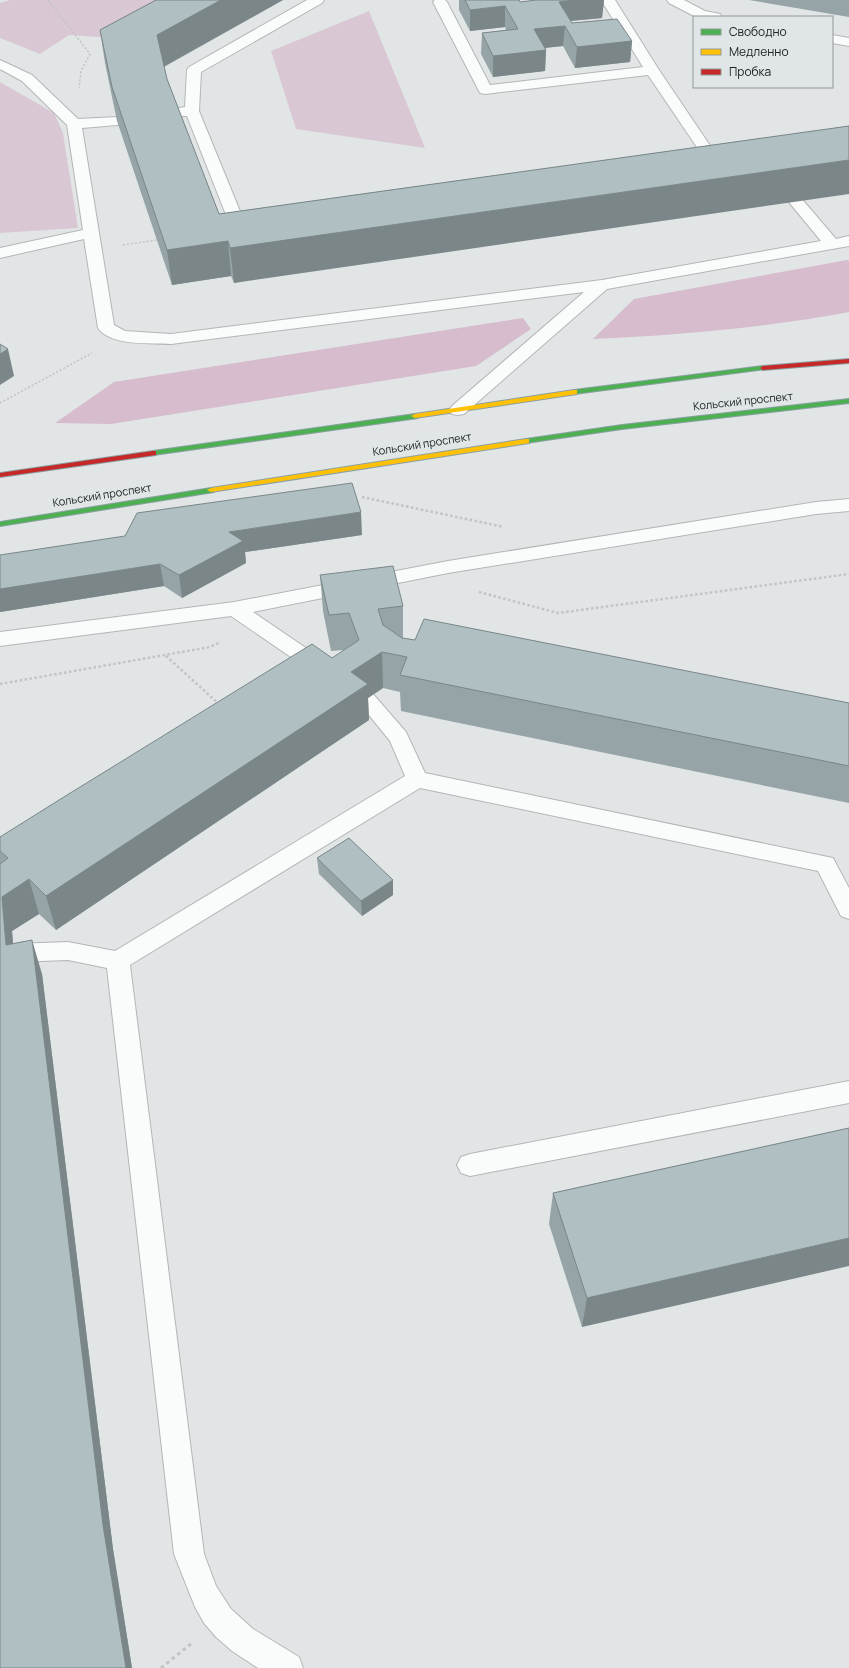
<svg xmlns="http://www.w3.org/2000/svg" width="849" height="1668" font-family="Manrope,sans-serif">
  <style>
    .green { fill: #d9c8d4 }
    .forest { fill: #d7bcce }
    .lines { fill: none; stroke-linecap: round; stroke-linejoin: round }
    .lane-casing { stroke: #b3b6b7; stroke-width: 2 }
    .fast-casing { stroke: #8ca0a3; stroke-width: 2 }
    .slow-casing { stroke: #8ca0a3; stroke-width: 2 }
    .jam-casing { stroke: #8ca0a3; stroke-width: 2 }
    .path-far2 { stroke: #c2c3c3; stroke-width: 1.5; stroke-dasharray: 2 2; stroke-linecap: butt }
    .path-far1 { stroke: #c2c3c3; stroke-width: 2.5; stroke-dasharray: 2.5 2.5; stroke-linecap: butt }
    .path { stroke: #c2c3c3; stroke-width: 3; stroke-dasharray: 3.5 3.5; stroke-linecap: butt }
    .lane { fill: #fafbfb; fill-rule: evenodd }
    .fast { fill: #4caf50; fill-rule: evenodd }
    .slow { fill: #ffc107; fill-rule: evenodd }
    .jam { fill: #c62828; fill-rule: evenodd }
    .wall { fill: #96a4a7 }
    .shaded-wall { fill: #7a8688 }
    .building { fill: #afbfc2; stroke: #7a8688 }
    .labels { text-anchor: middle; stroke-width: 3; stroke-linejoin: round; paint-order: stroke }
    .street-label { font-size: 11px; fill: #202323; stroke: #e0e6e7 }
  </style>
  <rect width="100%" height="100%" fill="#e1e5e6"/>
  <path class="green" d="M10,0H198L130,39L69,35L40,54L0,38V3Z
    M369,11L425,148L296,129L271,51Z
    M0,82L54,113L63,133L78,228L0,233Z"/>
  <path class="forest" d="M847,260L849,261V312C764,328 679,335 593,339L634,299Z
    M523,318L531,329L476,366L111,424L55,423L114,382Z"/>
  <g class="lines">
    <g class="lane-casing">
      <path id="lane" d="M307,0H324L322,3L201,72L199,111L244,221L257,222L259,225L257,228C249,230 240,232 232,230L187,116H166L164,113L166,110L185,107L187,70L189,67Z
        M435,0H445L447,2L490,85L643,67L601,0H615L659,70L719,159L717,162H707L648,75L485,94L480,93L433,2Z
        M667,0H684L705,11L720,14L722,17H696L669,3Z
        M832,35L849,38V46L832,43Z
        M0,60L32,75L78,119L117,117L122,118L124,121L122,124L117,125L82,128L114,325L125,331L171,334L602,280L821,241L788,201L791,198H801L836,239L849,236V246L607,289L464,414L458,415L452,414L449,410L452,406L584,292L171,344C151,343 110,346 98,328L84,239L0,258V248L83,230L67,125L22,81L0,69Z
        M849,499V511L816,514L448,573L253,612L331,665L334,670L331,675L324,677L317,675L231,616L0,646V632L234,602L448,561L816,502Z
        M366,692L373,694L406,732L425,773L833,858L849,888V919L841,916L818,871L420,788L130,965L204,1554L216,1586L231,1609L253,1629L299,1657L303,1668H258L232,1651L216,1637L204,1623L195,1607L174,1554L107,968L68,960L14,962L6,960L2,953L6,946L14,944L68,942L115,951L405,776L390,741L356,699L359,694Z
        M849,1081V1103L470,1176L461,1173L457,1165L461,1157L470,1154Z"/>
    </g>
    <g class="fast-casing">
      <path id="fast" d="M763,366L765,367V369L574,394L570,392L574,390Z
        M849,399V403L622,429L526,443L522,441L526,439L622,425Z
        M415,414L419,416L418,418L153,455L149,453L153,451Z
        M211,488H214V492L0,526V522Z"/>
    </g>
    <g class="slow-casing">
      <path id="slow" d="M574,390H577V394L415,418L411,416L415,414Z
        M526,439H529V443L211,492L207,490L211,488Z"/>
    </g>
    <g class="jam-casing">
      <path id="jam" d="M849,359V363L763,370L760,368L763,366Z
        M153,451H156V455L0,477V473Z"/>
    </g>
    <path class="path-far2" d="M48,0L90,54L81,71L79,88
      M123,245L157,240
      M0,403L92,353"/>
    <path class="path-far1" d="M362,497L504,527
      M479,592L558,613L849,574
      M166,656L220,705
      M0,684L210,647L221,642"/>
    <path class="path" d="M161,1668L192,1643"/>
    <use href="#lane" class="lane"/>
    <use href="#fast" class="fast"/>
    <use href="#slow" class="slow"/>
    <use href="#jam" class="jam"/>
  </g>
  <path class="wall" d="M156,0H283L164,67L167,79L219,214L849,126L234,283L231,276L172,285L117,121L105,63L100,30Z
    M459,0H519L520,2L536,0H604L602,18L571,21L572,23L632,41L630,62L575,68L563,46L545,48L546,50L545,71L493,77L481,54L482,33L506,30L505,27L470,31L459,10Z
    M749,0H849V17Z
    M362,535L245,552L246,563L182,598L164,586L0,612V555Z
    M320,575L403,606V638L849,703V803L401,711L400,692L383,688L368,698L369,720L56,930L39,914L12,931L13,944L42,974L113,1549L132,1668H0V837L332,658L344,650L331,651L323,611Z
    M317,858L393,880V895L362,916L319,874Z
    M849,1128L582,1327L549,1224L553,1193Z"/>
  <path class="shaded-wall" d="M221,0H283L161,68L157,35Z
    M574,0H604L602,18L558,22L559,2Z
    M505,6V27L470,31V10Z
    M565,26L563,46L533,49L534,29Z
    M632,41L630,62L575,68L577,47Z
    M546,50L545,71L493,77V56Z
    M849,160V194L234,283L230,248Z
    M228,241L231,276L172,285L167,250Z
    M8,349L14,376L0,385V354Z
    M361,512L362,535L245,552L246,563L182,598L179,575L229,532Z
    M160,564L164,586L0,612V589Z
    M382,652L383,688L368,698L369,720L56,930L46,896L351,672Z
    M29,879L39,914L12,931L16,979L6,945L2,897Z
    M393,880V895L362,916L361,901Z
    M32,940L42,974L113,1549L132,1668H126L103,1525Z
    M849,1238V1266L582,1327L587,1298Z"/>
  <path class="building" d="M156,0H221L157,35L167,79L219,214L849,126V160L230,248L228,241L167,250L112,87L100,30Z
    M465,0H519L520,2L536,0H574L559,2L572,23L617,19L632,41L577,47L565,26L534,29L546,50L493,56L482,33L518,29L505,6L470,10Z
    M0,344L8,349L0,354Z
    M352,483L361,512L229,532L243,541L179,575L160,564L0,589V555L125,536L137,513Z
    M393,566L403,606L378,609L383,625L402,638L415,640L424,619L849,703V766L400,675L407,657L382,652L351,672L368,684L46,896L29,879L2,897L6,945L32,940L103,1525L126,1668H0V864L8,858L0,851V837L59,800L312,644L332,658L359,640L349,613L329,615L320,575Z
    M349,838L393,880L361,901L317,858Z
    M849,1128V1238L587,1298L553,1193Z"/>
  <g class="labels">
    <g class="street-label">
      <text transform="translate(743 401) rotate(-6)" y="4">Кольский проспект</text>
      <text transform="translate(422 444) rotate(-9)" y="4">Кольский проспект</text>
      <text transform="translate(102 495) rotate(-9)" y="4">Кольский проспект</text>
    </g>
  </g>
  <rect x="693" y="16" width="140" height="72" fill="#e0e6e7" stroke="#939899"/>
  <rect x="701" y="29" width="20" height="6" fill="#4caf50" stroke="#939899"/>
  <text x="729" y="36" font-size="12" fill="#202323">Свободно</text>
  <rect x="701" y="49" width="20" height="6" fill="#ffc107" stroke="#939899"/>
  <text x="729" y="56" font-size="12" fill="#202323">Медленно</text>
  <rect x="701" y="69" width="20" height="6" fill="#c62828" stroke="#939899"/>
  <text x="729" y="76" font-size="12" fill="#202323">Пробка</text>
</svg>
